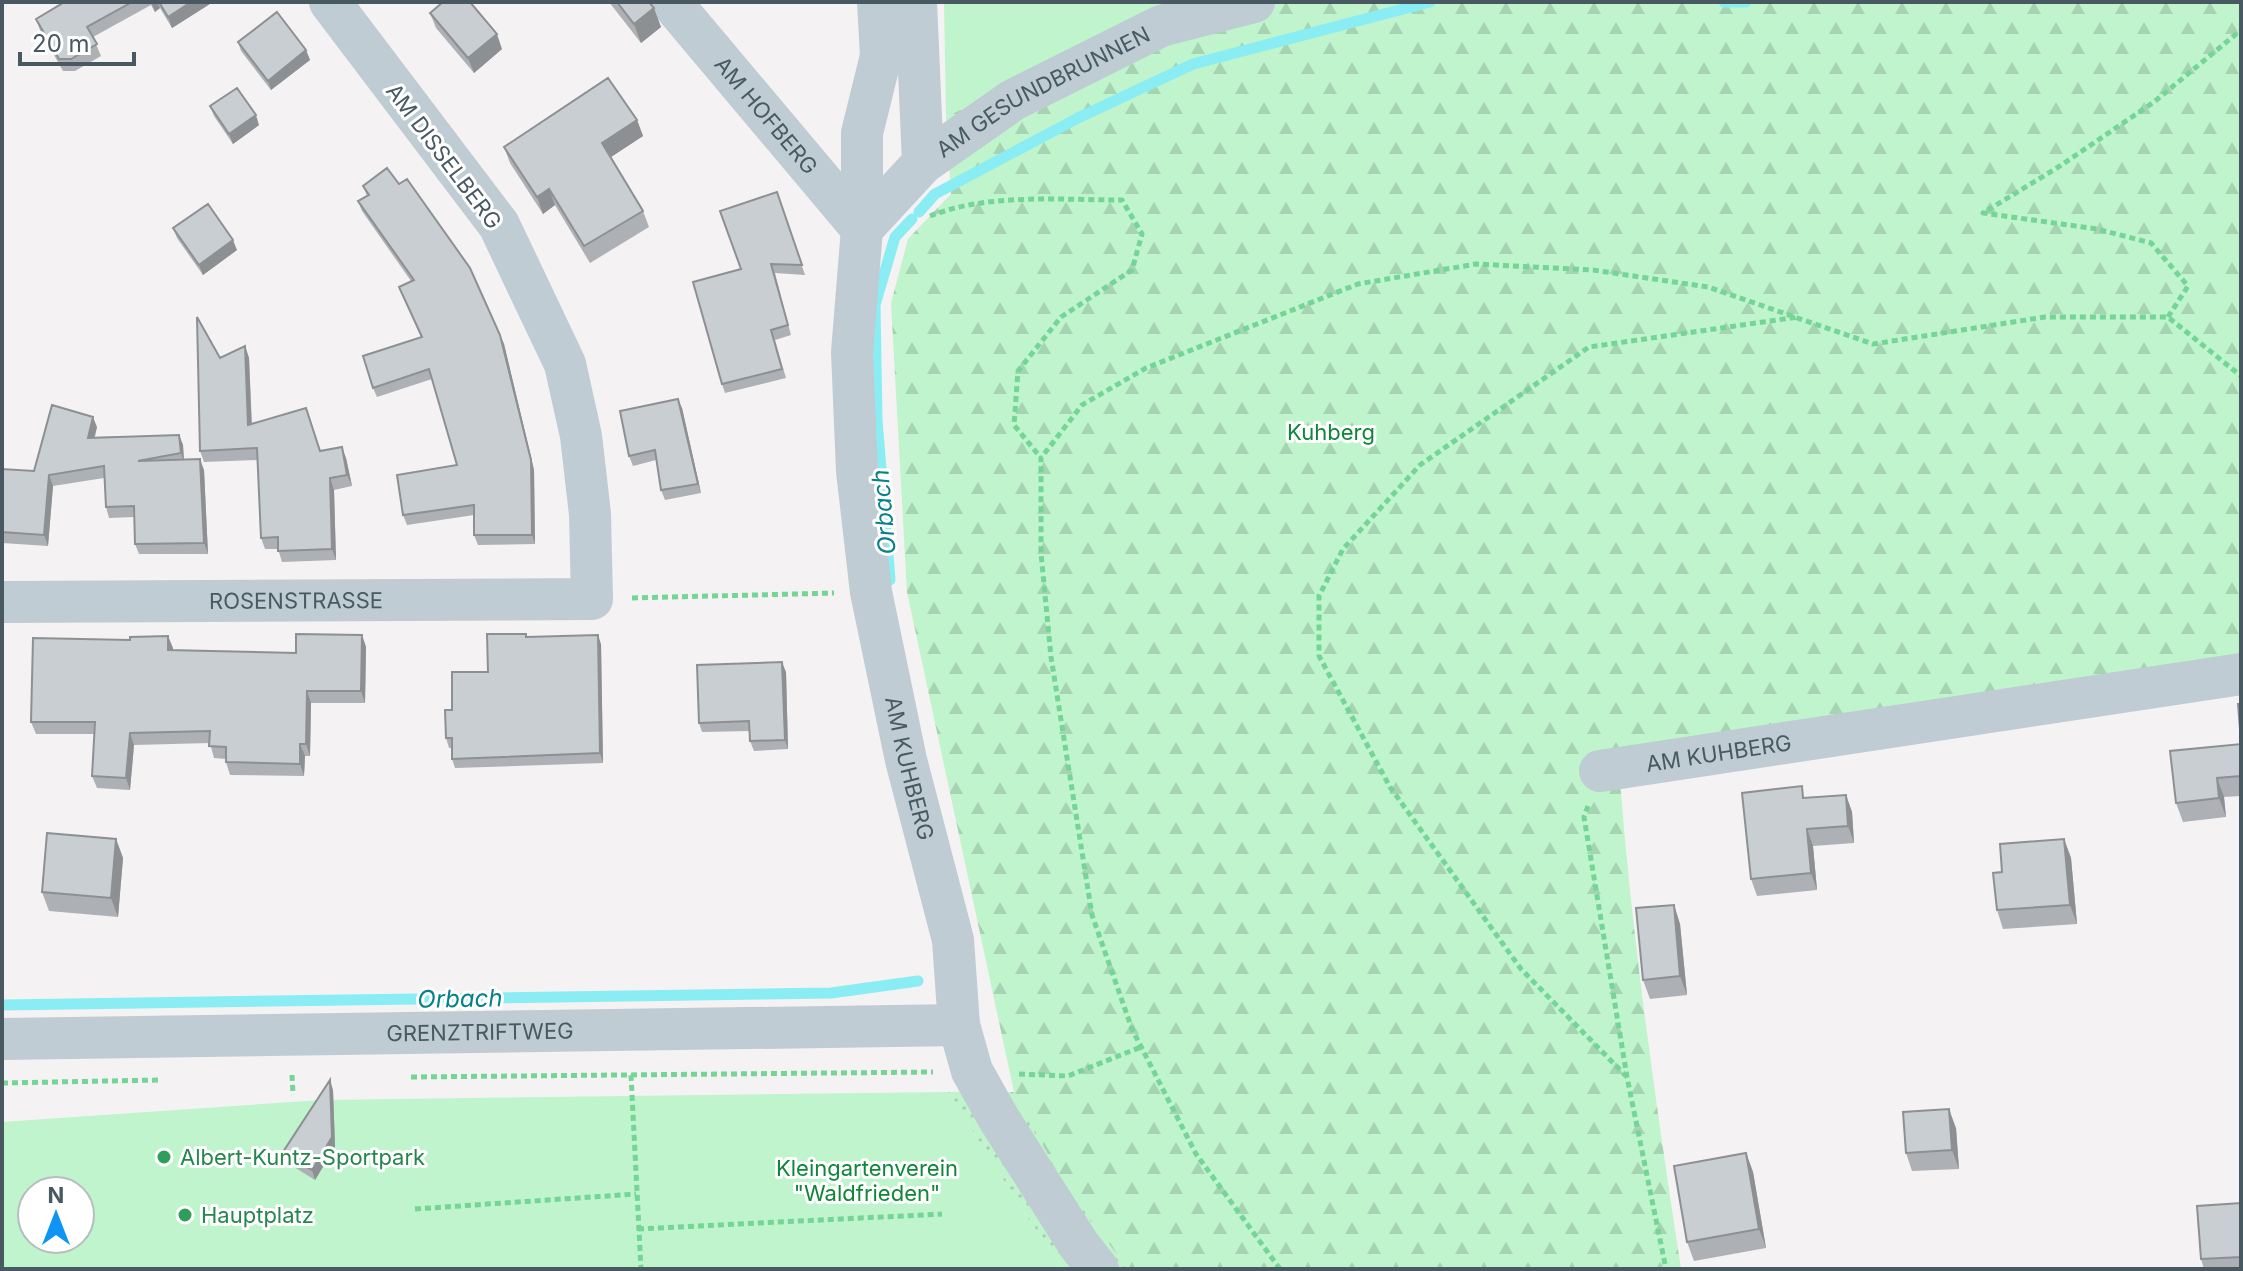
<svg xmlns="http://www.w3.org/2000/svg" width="2243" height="1271" font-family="Inter,sans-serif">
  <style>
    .grass { fill: url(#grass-dots) }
    .forest { fill: url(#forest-firs) }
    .garden { fill: #bff4cc; fill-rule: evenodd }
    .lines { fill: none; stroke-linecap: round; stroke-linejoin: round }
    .stream { stroke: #89edf3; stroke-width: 11 }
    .path { stroke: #74d597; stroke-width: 5; stroke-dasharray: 6 4; stroke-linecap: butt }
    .minor { stroke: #bfccd3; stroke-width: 42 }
    .wall { fill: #adb1b5 }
    .shaded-wall { fill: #8d9093 }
    .building { fill: #c9ced2; stroke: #8d9093; stroke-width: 2 }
    .leisure-dot { fill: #2e9e5b; stroke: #fff; stroke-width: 3 }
    .labels { text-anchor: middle; stroke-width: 6; stroke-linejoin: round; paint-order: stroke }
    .street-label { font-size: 22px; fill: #485962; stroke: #fff }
    .park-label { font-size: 22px; fill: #10863a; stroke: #fff }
    .leisure-label { font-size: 22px; fill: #27864d; stroke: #fff; text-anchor: start }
    .water-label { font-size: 24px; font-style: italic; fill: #068189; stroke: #fff }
  </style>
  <defs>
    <pattern id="grass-dots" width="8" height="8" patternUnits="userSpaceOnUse" patternTransform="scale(2)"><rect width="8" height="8" fill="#bff4cc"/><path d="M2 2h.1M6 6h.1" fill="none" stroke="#a6d3b2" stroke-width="1.8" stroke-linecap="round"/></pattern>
    <pattern id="forest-firs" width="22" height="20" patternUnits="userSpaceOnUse" patternTransform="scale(2)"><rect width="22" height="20" fill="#bff4cc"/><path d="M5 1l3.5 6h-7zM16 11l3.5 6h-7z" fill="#a6d3b2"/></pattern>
  </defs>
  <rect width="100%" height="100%" fill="#f5f2f3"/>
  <path class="grass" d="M948,1092H1014L1065,1184L1128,1269H1065L1026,1216Z"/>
  <path class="forest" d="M1171,2H2241V659L1618,753C1630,926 1655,1098 1681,1269H1128L1064,1184L1014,1092L907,592L891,303L908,239L951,194L946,117Z"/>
  <path class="garden" d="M944,2H1171L946,117Z
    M948,1092L1026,1216L1065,1269H2V1122L321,1100ZM32,1191H80V1239H32Z"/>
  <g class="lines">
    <path class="stream" d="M1724,2H1746
      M919,212L935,194L1078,118L1193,64L1430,2
      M890,580L877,420L875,305L895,237L912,219
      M2,1005L831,993L918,981"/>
    <path class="path" d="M930,216C989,193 1059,200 1122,200L1142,234L1132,270L1061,317L1018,371L1014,425L1041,458
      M2168,317L2188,286L2151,243L2097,229L1983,213L2060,166L2154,102L2241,30
      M632,598L834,593
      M1588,806L1584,817L1627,1077L1666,1269
      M1019,1074L1068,1076L1141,1047
      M292,1075L293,1095
      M631,1075L641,1269
      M411,1077L933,1072
      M1627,1077L1521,969L1390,787L1319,656V596L1343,549L1420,465L1589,347L1798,317
      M2,1083L161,1080
      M415,1209L636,1194
      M638,1229L942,1214
      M1280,1269L1196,1154L1132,1029L1092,915L1051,657L1041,553V458L1082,405L1146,368L1358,284L1476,264L1593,270L1708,287L1873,344L2045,317H2168L2241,376"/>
    <g class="minor">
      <path id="s1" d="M671,2L862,229"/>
      <path id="s2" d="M878,2L881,56L862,133V229L852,352L857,471L871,592L906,760L953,940L959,1025L972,1071L999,1119L1079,1245L1098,1269"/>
      <path d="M916,2L923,163"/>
      <path id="s3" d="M862,229L923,163L1013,100L1161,26L1254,2"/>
      <path id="s4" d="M2,602L592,599L590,514L581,436L565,364L499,225L330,2"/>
      <path id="s5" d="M1600,771L2241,674"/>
      <path id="s6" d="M2,1039L959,1025"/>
    </g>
  </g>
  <path class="wall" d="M60,2H213L172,28L160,8L155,12L151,5L93,37L101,56L75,71H63L40,30L36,19L60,4Z
    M609,2H649L661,27L641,43Z
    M430,13L502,49L474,73L436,28Z
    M238,42L306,50L310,60L271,90L241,51Z
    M210,106L259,125L233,144L214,116Z
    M637,120L643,136L611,157L643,211L649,227L590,263L555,205L543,214L510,163L504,147Z
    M363,186L500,335L504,344L534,470L535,544L478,545L474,535V515L407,525L403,515L457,465L432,379L377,397L373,388L421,337L399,287L411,281L362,211L358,201L367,196Z
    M777,192L805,275L775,273L791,335L775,340L786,378L725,393L722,384L741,269Z
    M173,228L237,250L203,275L177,238Z
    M245,346L249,358L252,424L321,451L346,458L352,486L334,490L336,560L282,562L278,549H265L261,538L258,460L204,462L200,451L220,358Z
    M682,408L701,493L665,500L661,490L656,460L633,466L629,456Z
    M97,427L95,437L179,435L183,445L184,459L204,470L208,554H139L135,544V517L109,518L106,507L104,478L53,486L48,546L2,543V469L34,471Z
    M526,634L527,637L601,644L603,763L455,768L452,759V748H449L446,738L452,710Z
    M362,635L366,647L365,703H311L310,756H305L304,776L230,775L226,762V759L214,758L210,743L134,745L130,790L97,788L92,776L95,734H36L31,722L130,640L168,636L173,650L296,653Z
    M786,672L788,749L754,751L750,741V731L702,732L699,723Z
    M2241,744V796L2224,797L2226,817L2183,822L2176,803Z
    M1846,795L1852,812L1854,843L1813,846L1817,890L1757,896L1751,879L1806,798Z
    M116,839L123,858L118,917L49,911L42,892Z
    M2064,839L2071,858L2077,924L2003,929L1997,910L2002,872Z
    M1674,905L1680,924L1687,995L1650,999L1643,980Z
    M333,1090L335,1147L315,1180L286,1162L283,1152Z
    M1956,1128L1959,1169L1912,1171L1906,1153Z
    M1746,1153L1753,1172L1766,1248L1694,1261L1687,1242Z
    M2241,1203V1269H2204L2201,1259Z"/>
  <path class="shaded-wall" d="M151,2H157L160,8L155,12Z
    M191,2H213L172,28L168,17Z
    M654,8L661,27L641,43L634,24Z
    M497,34L502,49L474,73L468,58Z
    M306,50L310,60L271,90L268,81Z
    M256,115L259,125L233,144L229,134Z
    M637,120L643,136L608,159L602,143Z
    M549,189L555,205L543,214L537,197Z
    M233,240L237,250L203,275L199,265Z
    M500,335L504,344L534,470L535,544L532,535Z
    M245,346L249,358L252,437L248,425Z
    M678,399L682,408L701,493L698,484Z
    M93,417L97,427L91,448L88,438Z
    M179,435L183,445L184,464L181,453Z
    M342,447L346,458L352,486L347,475Z
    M200,459L204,470L208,554L204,543Z
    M49,475L53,486L48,546L44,535Z
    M330,478L334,490L336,560L332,549Z
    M362,635L366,647L365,703L361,691Z
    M598,635L601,644L603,763L600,753Z
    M168,636L173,648V662L168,650Z
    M782,662L786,672L788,749L785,740Z
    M307,691L311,703L310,756L306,744Z
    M130,733L134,745L130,790L126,778Z
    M300,744L305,756L304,776L300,764Z
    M2217,778L2224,797L2226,817L2219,798Z
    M1846,795L1852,812L1854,843L1848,826Z
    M1807,829L1813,846L1817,890L1811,873Z
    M116,839L123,858L118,917L111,898Z
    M2064,839L2071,858L2077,924L2070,905Z
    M1674,905L1680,924L1687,995L1680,976Z
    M330,1080L333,1090L335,1147L315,1180L312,1170Z
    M1949,1109L1956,1128L1959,1169L1952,1150Z
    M1746,1153L1753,1172L1766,1248L1759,1229Z"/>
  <path class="building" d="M60,2H132L87,27L97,44L71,59H59L36,19L61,4Z
    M159,2H191L168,17Z
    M443,2H470L497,34L468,58L430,13Z
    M617,2H649L654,8L634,24Z
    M277,12L306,50L268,81L238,42Z
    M608,78L637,120L602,143L643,211L584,246L549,189L537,197L504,147Z
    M237,88L256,115L229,134L210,106Z
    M387,168L399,184L407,179L470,268L500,335L531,460L532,535H474V505L403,515L397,475L457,465L429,369L373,388L363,356L422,337L399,287L414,280L358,201L369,195L363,186Z
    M777,192L802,265L771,264L788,325L771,330L782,369L722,384L693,282L741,269L720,211Z
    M208,204L233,240L199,265L173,228Z
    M197,317L220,358L245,346L248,425L306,408L320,451L342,447L347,475L330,478L332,549L278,551V537L261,538L257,448L200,451Z
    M678,399L698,484L661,490L655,450L629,456L620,411Z
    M52,405L93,417L88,438L179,435L181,453L138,461L200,459L204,543L135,544L134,506L106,507L104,466L49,475L44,535L2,532V469L34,471Z
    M296,634L362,635L361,691H307L306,744H300V764L226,762V747L209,746L210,731L130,733L126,778L92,776L95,722H31L33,638L130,640V637L168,636V650L296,653Z
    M487,634H526V637L598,635L600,753L452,759V738H446L445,710H452V672H488Z
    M782,662L785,740L750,741L749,721L699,723L697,665Z
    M2238,704H2241V742Z
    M2241,744V776L2217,778L2219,798L2176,803L2170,751Z
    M1802,786L1803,798L1846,795L1848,826L1807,829L1811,873L1751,879L1742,793Z
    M47,833L116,839L111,898L42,892Z
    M2064,839L2070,905L1997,910L1993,873L2002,872L2000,844Z
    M1674,905L1680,976L1643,980L1636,908Z
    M330,1080L332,1137L312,1170L283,1152Z
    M1949,1109L1952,1150L1906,1153L1903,1112Z
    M1746,1153L1759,1229L1687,1242L1674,1166Z
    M2241,1203V1257L2201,1259L2197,1206Z"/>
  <g class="leisure-dot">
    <circle cx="164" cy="1157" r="8"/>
    <circle cx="185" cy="1215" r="8"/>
  </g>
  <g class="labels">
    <g class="street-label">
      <text dy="8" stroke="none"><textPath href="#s3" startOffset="230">AM GESUNDBRUNNEN</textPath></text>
      <text dy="8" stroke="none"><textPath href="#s1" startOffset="148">AM HOFBERG</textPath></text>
      <text transform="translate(444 156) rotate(53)" y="8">AM DISSELBERG</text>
      <text dy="8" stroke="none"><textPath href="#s4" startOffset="294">ROSENSTRASSE</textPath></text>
      <text dy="8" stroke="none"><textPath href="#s5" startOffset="120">AM KUHBERG</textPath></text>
      <text dy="8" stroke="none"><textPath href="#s2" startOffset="774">AM KUHBERG</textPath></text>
      <text dy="8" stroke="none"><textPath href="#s6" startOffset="478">GRENZTRIFTWEG</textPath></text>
    </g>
    <g class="park-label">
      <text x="1331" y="440">Kuhberg</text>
      <text x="867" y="1176">Kleingartenverein<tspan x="867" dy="25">"Waldfrieden"</tspan></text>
    </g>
    <g class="leisure-label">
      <text x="180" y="1165">Albert-Kuntz-Sportpark</text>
      <text x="201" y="1223">Hauptplatz</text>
    </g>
    <g class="water-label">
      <text transform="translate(884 512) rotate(-95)" y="8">Orbach</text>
      <text transform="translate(460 999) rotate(-1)" y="8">Orbach</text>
    </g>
  </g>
  <rect width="2243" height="1271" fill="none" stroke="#485962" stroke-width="8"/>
  <g transform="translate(56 1215)"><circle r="38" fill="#ffffff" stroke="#b6bdc0" stroke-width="2"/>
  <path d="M0-6L14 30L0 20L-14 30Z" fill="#0d94f4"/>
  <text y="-12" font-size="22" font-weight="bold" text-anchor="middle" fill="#485962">N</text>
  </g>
  <path d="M20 52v12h114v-12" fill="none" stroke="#485962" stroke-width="4"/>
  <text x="32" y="52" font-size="24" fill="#485962" stroke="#ffffff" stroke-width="6" paint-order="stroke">20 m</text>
</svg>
